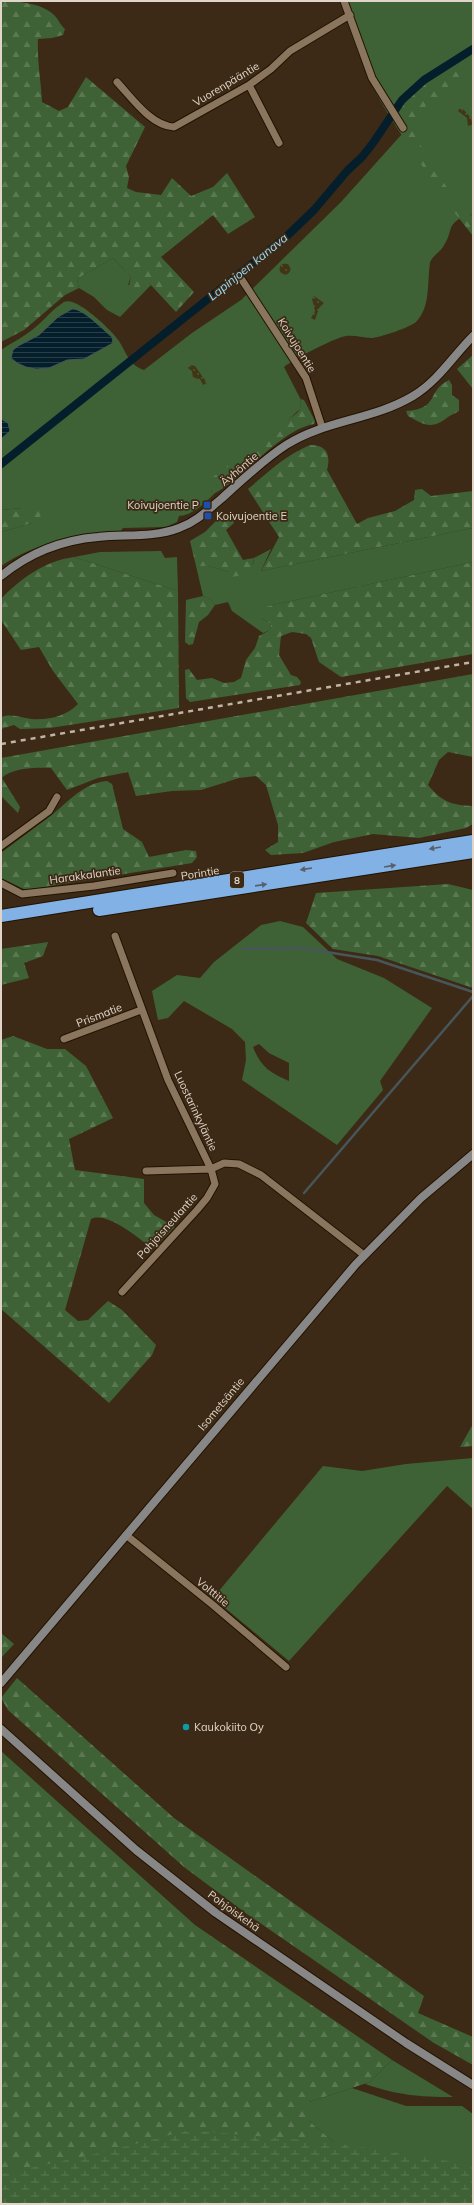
<svg xmlns="http://www.w3.org/2000/svg" width="474" height="2205" font-family="Mulish,sans-serif">
  <style>
    .green { fill: #3e6236; fill-rule: evenodd }
    .forest { fill: url(#forest-firs) }
    .wetland { fill: url(#wetland-marsh) }
    .sand { fill: url(#sand-dots) }
    .water { fill: url(#water-rules); stroke: #46565a }
    .lines { fill: none; stroke-linecap: round; stroke-linejoin: round }
    .stream { stroke: #46565a; stroke-width: 2.5 }
    .canal { stroke: #041f2b; stroke-width: 8 }
    .street-casing { stroke: #231201; stroke-width: 9 }
    .secondary-casing { stroke: #231201; stroke-width: 10 }
    .highway-casing { stroke: #231201; stroke-width: 14 }
    .street { stroke: #8a755e; stroke-width: 7 }
    .secondary { stroke: #888787; stroke-width: 8 }
    .highway { stroke: #82b1e6; stroke-width: 12 }
    .rail { stroke: #c0b4a6; stroke-width: 2.5; stroke-dasharray: 5 5; stroke-linecap: butt }
    .oneway { fill: #586069 }
    .transit-dot { fill: #1a4fb4; stroke: #3c2a16; stroke-width: 1.5 }
    .culture-dot { fill: #0f9aa8; stroke: #3c2a16; stroke-width: 1.5 }
    .labels { text-anchor: middle; stroke-width: 3.5; stroke-linejoin: round; paint-order: stroke }
    .shield { fill: #3c2a16; stroke: #afa293; stroke-width: 1 }
    .shield-label { font-size: 10px; font-weight: bold; fill: #e0d5c8 }
    .street-label { font-size: 11px; fill: #e0d5c8; stroke: #3c2a16 }
    .poi-label { font-size: 11px; fill: #e0d5c8; stroke: #3c2a16; text-anchor: start }
    .water-label { font-size: 12px; font-style: italic; fill: #9adaf8; stroke: #3c2a16 }
  </style>
  <defs>
    <pattern id="forest-firs" width="22" height="20" patternUnits="userSpaceOnUse"><rect width="22" height="20" fill="#3e6236"/><path d="M5 1l3.5 6h-7zM16 11l3.5 6h-7z" fill="#5a7852"/></pattern>
    <pattern id="wetland-marsh" width="20" height="14" patternUnits="userSpaceOnUse"><rect width="20" height="14" fill="#3e6236"/><path d="M1 5h8M5 5V1M11 12h8M15 12V8" fill="none" stroke="#5a7852"/></pattern>
    <pattern id="sand-dots" width="8" height="8" patternUnits="userSpaceOnUse"><rect width="8" height="8" fill="#3e3615"/><path d="M2 2h.1M6 6h.1" fill="none" stroke="#5a5236" stroke-width="1.8" stroke-linecap="round"/></pattern>
    <pattern id="water-rules" width="6" height="5" patternUnits="userSpaceOnUse"><rect width="6" height="5" fill="#041f2b"/><path d="M0 2.5h6" fill="none" stroke="#283f48"/></pattern>
  </defs>
  <rect width="100%" height="100%" fill="#3c2a16"/>
  <path class="green" d="M340,1H473V217L470,214C444,224 455,229 443,247C439,253 431,257 430,263C427,282 431,307 416,322C411,327 379,338 371,338C363,338 355,335 346,336C336,337 292,360 284,367L301,400L300,409L211,491L215,493C205,503 193,515 179,516L177,522L166,527L123,528L120,532C78,534 37,542 1,566V532L32,523L22,508L1,510V350C11,343 22,338 32,330C43,322 52,309 64,302C77,296 112,331 119,341C127,354 129,365 144,370L192,333L241,300L341,202L402,134C370,91 357,51 340,1Z
    M113,258L131,277L128,285L149,283L151,285L120,317L107,310L94,297L79,288L77,279Z
    M473,528V562L268,606L265,608L261,618L271,624L270,630L263,633L232,611L228,602L215,605L210,599L203,596L196,566H208L229,572L253,564L254,558L271,549L261,571Z
    M161,551L165,558L177,557L178,591L74,557L100,552Z
    M280,921L303,927L337,959L384,978L432,1008L380,1081L383,1090L337,1145L242,1080L246,1060L245,1042L232,1029L184,1001L168,1018L158,1020L152,991L177,975L200,978L214,962L261,925ZM259,1044L269,1053L289,1063V1081C271,1074 260,1066 253,1047Z
    M473,1458V1509L447,1486L289,1661L213,1598L323,1466L362,1471L406,1464Z
    M392,2060L453,2097C418,2097 398,2095 365,2084L370,2082Z
    M352,2088L406,2106H462L473,2114V2184L335,2143L309,2121V2102Z"/>
  <path class="forest" d="M1,1C18,1 40,3 53,14C58,18 60,25 65,29L63,35L52,38L38,39C37,61 41,81 42,102L59,111L68,107L86,77L145,127L126,166L129,177L127,188L136,192L161,195L172,178L191,196L213,187L227,173L255,217L228,234L213,215L161,257L194,292L176,312L149,283L135,294L128,290L131,277L113,258L77,279L79,288L65,295L24,330L1,342Z
    M454,69L459,76L458,81L442,102L424,107L420,111L419,120L411,128L431,164L459,205L473,217V236L447,203L395,125C397,119 398,112 401,107C413,90 435,76 454,69Z
    M473,355V389L457,369Z
    M449,380L452,385V395L459,400V411C455,414 452,414 448,417C432,430 424,425 408,416L406,411C440,409 426,391 449,380Z
    M301,399L304,400L315,421L314,424C280,430 245,477 215,493C209,490 208,487 209,480L297,413L300,409Z
    M310,445C327,445 331,455 327,470L357,524L368,518L395,511L414,500L415,490L422,489L431,496L473,491V528L261,571L279,537L248,489C268,472 286,455 310,445Z
    M22,508H34L42,512L40,517L32,523L1,532V510Z
    M229,514L234,523L226,530L243,560L254,558L250,574L231,577L229,572L208,566H196L190,541L205,532L222,515Z
    M74,557L178,591L179,708L50,728L20,729L14,725L1,729V717C10,714 17,716 25,718C43,722 66,717 78,704L53,671L39,647L21,650L1,620V599C21,578 45,561 74,557Z
    M473,562V654L341,677L319,662L311,638L306,634L292,632L281,636L279,655L291,675L297,677L301,682L300,685L190,702L186,698L185,670L189,669L197,680L212,678L224,683L234,682L241,678L246,660L255,648L259,636L270,630L271,624L261,618L260,610L268,606Z
    M203,596L210,599L215,605L208,615L199,622L193,644L189,645L185,642L186,600Z
    M473,674V757L448,752L439,760L428,785C442,802 451,805 473,806V824L466,828L419,838L373,834L334,842L303,853L271,855L265,850L278,842V825L266,785L256,776L239,778L201,790L172,791L136,796L128,772L98,778L67,790L51,768C37,767 11,768 2,778L20,807L18,813L1,796V758Z
    M107,781L112,784L123,829L142,842L149,857L186,850L196,851L197,857L192,863L26,890L1,878V853C18,840 36,827 53,814C70,800 84,783 107,781Z
    M448,884L473,890V988L378,956L333,949L306,923L316,893Z
    M48,942L43,956L24,963L29,978L1,985V949Z
    M13,1036L47,1049H65L86,1066L113,1118L69,1139L75,1170L144,1179V1203L154,1215L175,1227L153,1249C139,1239 108,1211 91,1219L65,1310L78,1321L88,1320L108,1301L122,1310L156,1345L152,1355L109,1403L1,1309V1040Z
    M473,1424V1446L460,1447Z
    M1,1633L14,1644L1,1658Z
    M17,1678L174,1818L424,1996L418,2013L473,2037V2065L434,2043L247,1914L184,1867L8,1710L1,1698Z
    M1,1751L195,1925L392,2060L370,2082L309,2102V2121L335,2143L473,2204H1Z"/>
  <path class="wetland" d="M189,2130L335,2143L473,2165V2204H1V2174L100,2153Z"/>
  <path class="sand" d="M459,109H463L471,118L472,124L470,126H468L467,118L458,111Z
    M279.5 269a5.5 5.5 0 1 1 11 0a5.5 5.5 0 1 1-11 0Z
    M314,296L324,303L319,308L315,320L311,318L315,311L312,299Z
    M190,365L195,366L207,383L203,385L200,379L193,378L192,371L188,368Z"/>
  <path class="water" d="M72,309C83,308 103,330 112,337L113,343L84,359L67,360L49,368L36,369L26,367L17,363L11,358L13,350L18,346L39,335L58,317Z
    M1,419L8,423L10,431L1,439Z"/>
  <g class="lines">
    <path class="stream" d="M243,949L301,948L377,960L473,992
      M304,1193L473,996"/>
    <path class="canal" d="M1,464L287,236L314,210L347,171L362,157L373,143L402,100L424,80L473,49"/>
    <g class="street-casing">
      <path id="street" d="M344,1L372,78L403,128
        M117,82C132,98 151,126 174,127L249,85L271,69L290,51L350,15
        M249,85L279,143
        M242,280L306,378L322,427
        M1,846L49,811L57,797
        M1,883L22,894L94,886L173,873
        M115,936L168,1080L211,1169L215,1184L207,1198L197,1210L122,1292
        M64,1039L141,1010
        M146,1171L211,1169L224,1163L239,1164L261,1175L364,1255
        M126,1535L213,1605L286,1667"/>
    </g>
    <g class="secondary-casing">
      <path id="secondary" d="M1,576C29,553 62,540 98,537C125,534 153,538 179,528C196,522 208,510 221,499C242,480 263,460 286,445C325,420 373,420 413,396C438,381 453,356 473,336
        M1,1683L356,1264L421,1198L473,1154
        M1,1729L136,1850L216,1913L406,2043L473,2085"/>
    </g>
    <g class="highway-casing">
      <path id="highway" d="M99,910L473,852
        M1,916L473,841"/>
    </g>
    <use href="#street" class="street"/>
    <use href="#secondary" class="secondary"/>
    <use href="#highway" class="highway"/>
    <path class="rail" d="M1,744L473,662"/>
  </g>
  <defs><path id="oneway-solid" d="M-6-.8H1V-3.2L6.5 0L1 3.2V.8H-6Z"/></defs>
  <g class="oneway">
    <use href="#oneway-solid" transform="translate(435 848) rotate(170)"/>
    <use href="#oneway-solid" transform="translate(390 866) rotate(-9)"/>
    <use href="#oneway-solid" transform="translate(306 869) rotate(171)"/>
    <use href="#oneway-solid" transform="translate(261 885) rotate(-8)"/>
  </g>
  <g class="transit-dot">
    <rect x="203" y="501" width="8" height="8" rx="2"/>
    <rect x="204" y="512" width="8" height="8" rx="2"/>
  </g>
  <circle class="culture-dot" cx="186" cy="1727" r="4"/>
  <g class="labels">
    <rect class="shield" x="230" y="872" width="14" height="16" rx="3"/>
    <g class="shield-label">
      <text x="237" y="884">8</text>
    </g>
    <g class="street-label">
      <text transform="translate(226 84) rotate(-31)" y="4">Vuorenpääntie</text>
      <text transform="translate(297 345) rotate(58)" y="4">Koivujoentie</text>
      <text transform="translate(239 469) rotate(-40)" y="4">Äyhöntie</text>
      <text transform="translate(200 873) rotate(-9)" y="4">Porintie</text>
      <text transform="translate(85 875) rotate(-8)" y="4">Harakkalantie</text>
      <text transform="translate(99 1015) rotate(-21)" y="4">Prismatie</text>
      <text transform="translate(196 1111) rotate(65)" y="4">Luostarinkyläntie</text>
      <text transform="translate(167 1226) rotate(-48)" y="4">Pohjoisneulantie</text>
      <text transform="translate(221 1404) rotate(-50)" y="4">Isometsäntie</text>
      <text transform="translate(213 1592) rotate(39)" y="4">Volttitie</text>
      <text transform="translate(234 1911) rotate(36)" y="4">Pohjoiskehä</text>
    </g>
    <g class="poi-label">
      <text x="199" y="509" text-anchor="end">Koivujoentie P</text>
      <text x="216" y="520">Koivujoentie E</text>
      <text x="194" y="1731">Kaukokiito Oy</text>
    </g>
    <g class="water-label">
      <text transform="translate(248 267) rotate(-39)" y="4">Lapinjoen kanava</text>
    </g>
  </g>
  <rect width="474" height="2205" fill="none" stroke="#e0d5c8" stroke-width="4"/>
</svg>
